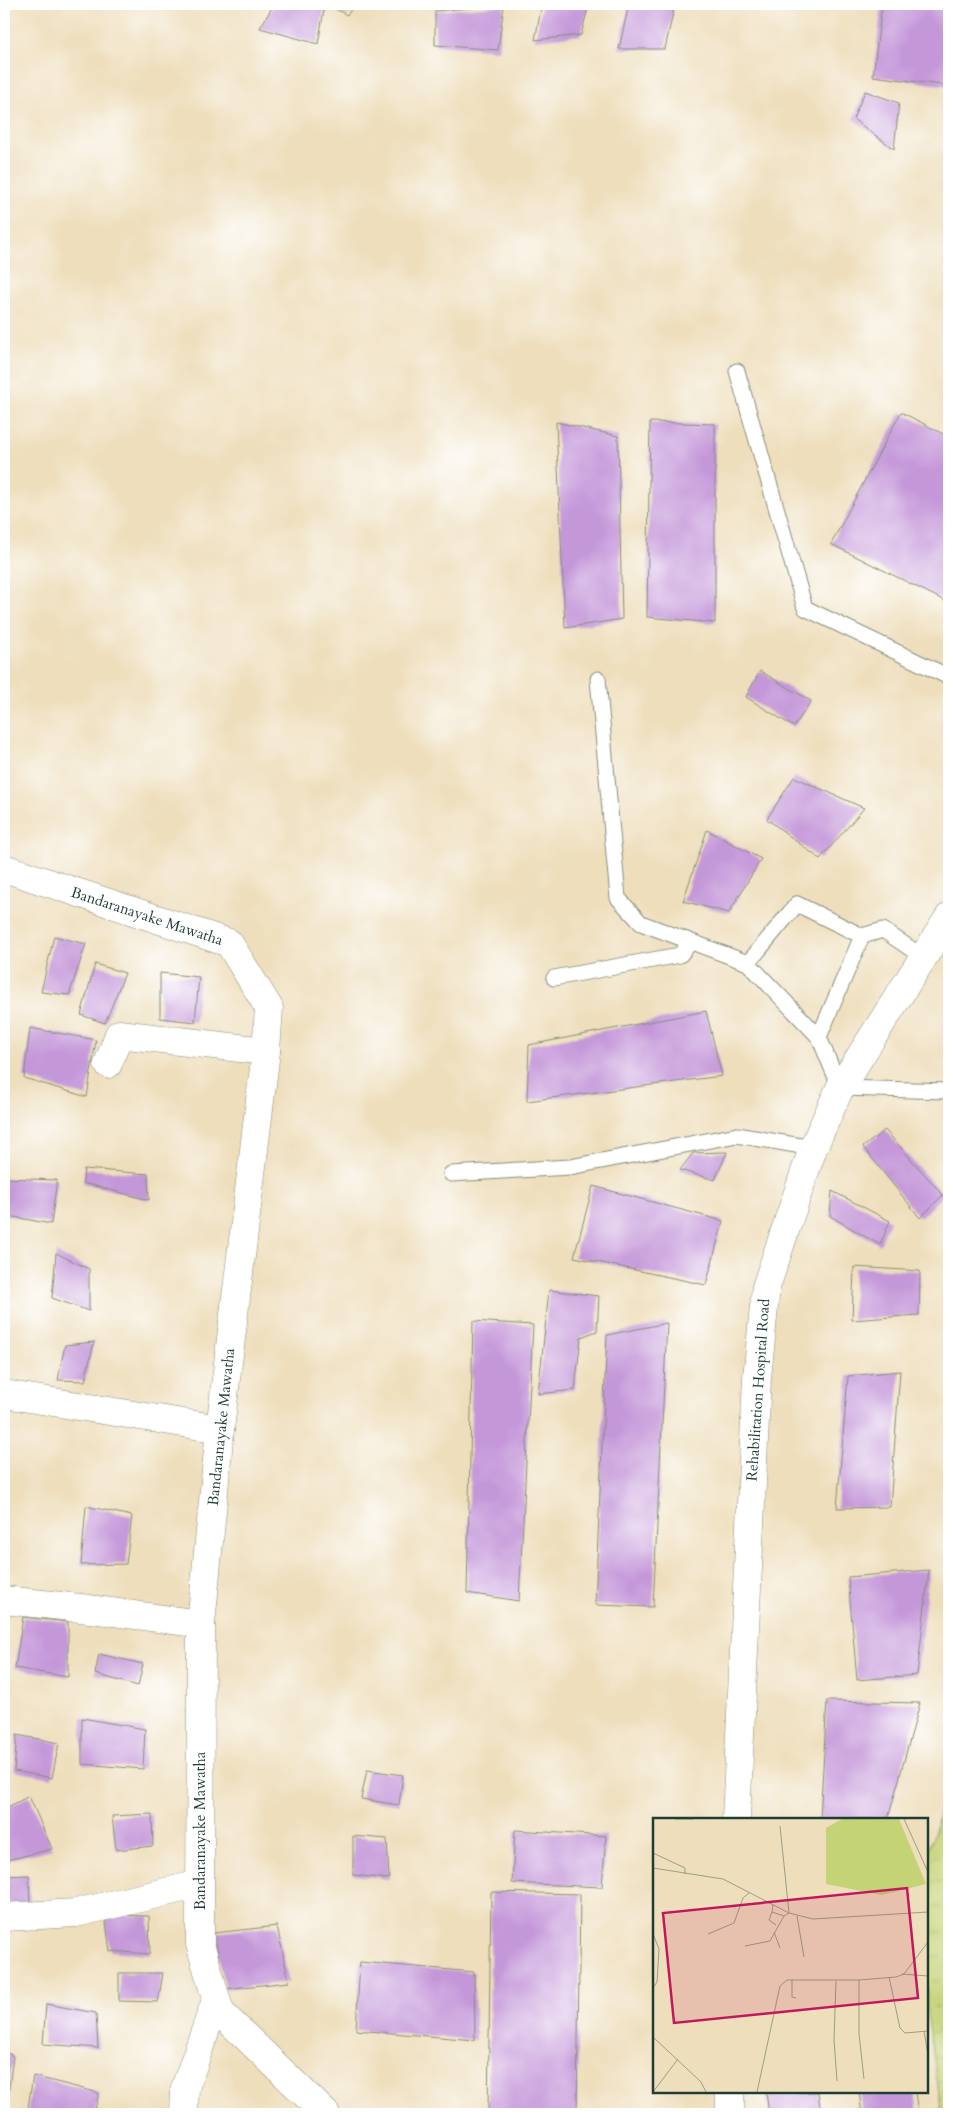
<svg xmlns="http://www.w3.org/2000/svg" width="953" height="2118" font-family="Cardo,serif">
  <style>
    .park { fill: url(#park-tufts); stroke: #728854 }
    .building { fill: #c497d9 }
    .lines { fill: none; stroke-linecap: round; stroke-linejoin: round }
    .service-casing { stroke: #868e78; stroke-width: 17 }
    .minor-casing { stroke: #868e78; stroke-width: 29 }
    .tertiary-casing { stroke: #868e78; stroke-width: 29 }
    .service { stroke: #fff; stroke-width: 15 }
    .minor { stroke: #fff; stroke-width: 28 }
    .tertiary { stroke: #fff; stroke-width: 28 }
    .labels { text-anchor: middle; stroke-width: 5; stroke-linejoin: round; paint-order: stroke }
    .street-label { font-size: 15px; fill: #1f3d34; stroke: #fff }
    .inset-road { fill: none; stroke: #9b9e86; stroke-width: 1 }
    .view { fill: #c2185b; fill-opacity: 0.15; stroke: #c2185b; stroke-width: 2.5 }
    .inset-edge { fill: none; stroke: #1f3d34; stroke-width: 2.5 }
  </style>
  <defs>
    <pattern id="park-tufts" width="24" height="20" patternUnits="userSpaceOnUse" patternTransform="scale(1.25)"><rect width="24" height="20" fill="#c4d375"/><path d="M3 7l-1-3M5 7V3M7 7l1-3M15 17l-1-3M17 17v-4M19 17l1-3" fill="none" stroke="#a8b666"/></pattern>
  </defs>
  <rect width="100%" height="100%" fill="#fff"/>
  <filter id="ink" filterUnits="userSpaceOnUse"><feTurbulence type="fractalNoise" baseFrequency=".02" numOctaves="2"/><feDisplacementMap in="SourceGraphic" scale="10" xChannelSelector="R" yChannelSelector="G"/><feConvolveMatrix kernelMatrix="1 2 1 2 8 2 1 2 1" color-interpolation-filters="sRGB"/></filter>
  <filter id="wash" filterUnits="userSpaceOnUse"><feTurbulence type="fractalNoise" baseFrequency=".0096" numOctaves="4" result="noise"/><feDisplacementMap in="SourceGraphic" scale="20" xChannelSelector="R" yChannelSelector="G"/><feGaussianBlur stdDeviation="1.12" result="paint"/><feColorMatrix in="noise" values="0 0 0 0 0 0 0 0 0 0 0 0 0 0 0 0 0 1.4 0 .05"/><feComposite in="paint" operator="in"/></filter>
  <g filter="url(#wash)">
    <rect width="100%" height="100%" fill="#eedebc"/>
    <path class="park" d="M949,1782V2114H942L927,2013V1857Z"/>
    <g id="blocks">
      <path class="building" d="M274,4H325L318,44L260,28Z
        M333,4H355L347,15L332,7Z
        M542,4H589L581,35L535,40Z
        M629,4H675L665,49H619Z
        M882,4H949V86L873,76Z
        M504,5L498,50L435,45V11Z
        M865,91L899,103L894,149L853,119Z
        M901,412L949,437V603L831,544Z
        M556,422L618,436L622,619L565,628Z
        M650,422L715,424V623L647,617Z
        M760,671L811,701L794,727L746,697Z
        M794,777L864,808L820,859L767,819Z
        M707,830L761,859L729,913L683,901Z
        M54,936L86,944L69,995L41,992Z
        M95,964L125,973L105,1023L81,1015Z
        M160,973L199,977L195,1022L160,1018Z
        M706,1011L722,1076L527,1101L529,1045Z
        M30,1028L96,1040L87,1097L24,1078Z
        M885,1130L943,1195L920,1218L863,1147Z
        M727,1152L715,1180L680,1170L693,1153Z
        M84,1169L148,1174L149,1200L83,1183Z
        M4,1178L57,1180L51,1224L4,1215Z
        M593,1186L723,1221L706,1285L574,1257Z
        M832,1191L890,1221L880,1245L830,1216Z
        M56,1253L89,1269V1311L52,1298Z
        M854,1267L920,1271L919,1315L852,1320Z
        M549,1290L599,1296L597,1331L581,1337L575,1390L538,1394Z
        M473,1321L533,1325L519,1601L467,1593Z
        M667,1323L653,1607L595,1605L607,1335Z
        M94,1342L85,1381L58,1380L65,1345Z
        M900,1371L890,1507L837,1508L848,1376Z
        M86,1506L132,1516L126,1564L81,1565Z
        M929,1570L917,1675L857,1680L848,1577Z
        M23,1617L68,1622V1677L15,1668Z
        M99,1654L143,1664L138,1686L95,1674Z
        M827,1701L920,1703L888,1819H820Z
        M82,1718L145,1729L143,1769L82,1764Z
        M17,1735L59,1743L52,1778L14,1771Z
        M367,1770L403,1775L399,1805L361,1799Z
        M29,1796L52,1849L7,1860L4,1850V1809Z
        M152,1814L153,1846L116,1850L112,1816Z
        M515,1830L606,1836L602,1887L512,1883Z
        M353,1836L387,1839L389,1879L353,1875Z
        M29,1875L30,1905L4,1903V1876Z
        M491,1892L580,1894L577,2114H488Z
        M105,1915L149,1916L150,1954L110,1951Z
        M277,1926L289,1982L225,1989L214,1933Z
        M360,1962L474,1972L475,2040L356,2030Z
        M119,1973H163L158,2002L119,2001Z
        M46,2004L96,2013L98,2048L43,2044Z
        M4,2051L13,2056L7,2104L4,2103Z
        M33,2076L99,2093L94,2114H27Z
        M766,2092H818L821,2114H769Z
        M859,2092H915L918,2114H862Z"/>
    </g>
  </g>
  <g filter="url(#ink)">
    <use href="#blocks" fill-opacity="0" stroke="#868e78" stroke-width="1"/>
    <g class="lines">
      <g class="service-casing">
        <path id="service" d="M737,371L805,608L949,677
          M598,679L618,898L641,923L748,963L819,1037
          M923,957L883,930L862,936L819,1037L840,1088L949,1091
          M748,963L797,904L862,936
          M554,978L680,955L691,942
          M451,1174L570,1167L737,1135L813,1148"/>
      </g>
      <g class="minor-casing">
        <path id="minor" d="M108,1064L119,1034L266,1051
          M4,1394L220,1429
          M4,1600L90,1609L201,1624
          M4,1917L76,1913L200,1884
          M184,2114L185,2088L216,2000"/>
      </g>
      <g class="tertiary-casing">
        <path id="tertiary" d="M4,868L229,943L269,1008L266,1051L220,1429L201,1624L200,1944L220,2012L326,2114
          M736,1819L757,1378L766,1287L813,1148L840,1088L949,917
          M730,2114V2092"/>
      </g>
      <use href="#service" class="service"/>
      <use href="#minor" class="minor"/>
      <use href="#tertiary" class="tertiary"/>
    </g>
  </g>
  <g class="labels">
    <g class="street-label">
      <text transform="translate(147 916) rotate(18)" y="5">Bandaranayake Mawatha</text>
      <text transform="translate(758 1390) rotate(-86)" y="5">Rehabilitation Hospital Road</text>
      <text transform="translate(221 1427) rotate(-84)" y="5">Bandaranayake Mawatha</text>
      <text transform="translate(200 1831) rotate(-90)" y="5">Bandaranayake Mawatha</text>
    </g>
  </g>
  <g transform="translate(653 1818)">
    <rect width="275" height="275" fill="#eedebc"/>
    <path d="M189,1H246L273,66L229,77L173,66V10Z" fill="#c4d375"/>
    <path class="inset-road" d="M22,1H40M251,1L275,54M0,35L32,50V56M0,50L70,61L136,95L160,101L275,94M120,87L119,94L131,98L136,95L127,8M119,94L116,102L123,107M144,98L151,139M121,114L127,130M0,116L6,131L4,164L0,170M55,116L81,105L90,80L96,75M92,128L117,123L131,98M249,156L275,158M236,159L247,210L252,215L275,213M139,162V179L143,180M206,162V216L211,261M183,163L181,222L184,263M271,213L275,237M0,219L48,264L53,274M0,274L25,241M104,274L127,168L134,162H206L243,159L251,156L275,124"/>
    <path class="view" d="M254,70L265,180L21,205L10,95Z"/>
    <rect width="275" height="275" class="inset-edge"/>
  </g>
  <rect width="953" height="2118" fill="none" stroke="#fff" stroke-width="20"/>
</svg>
